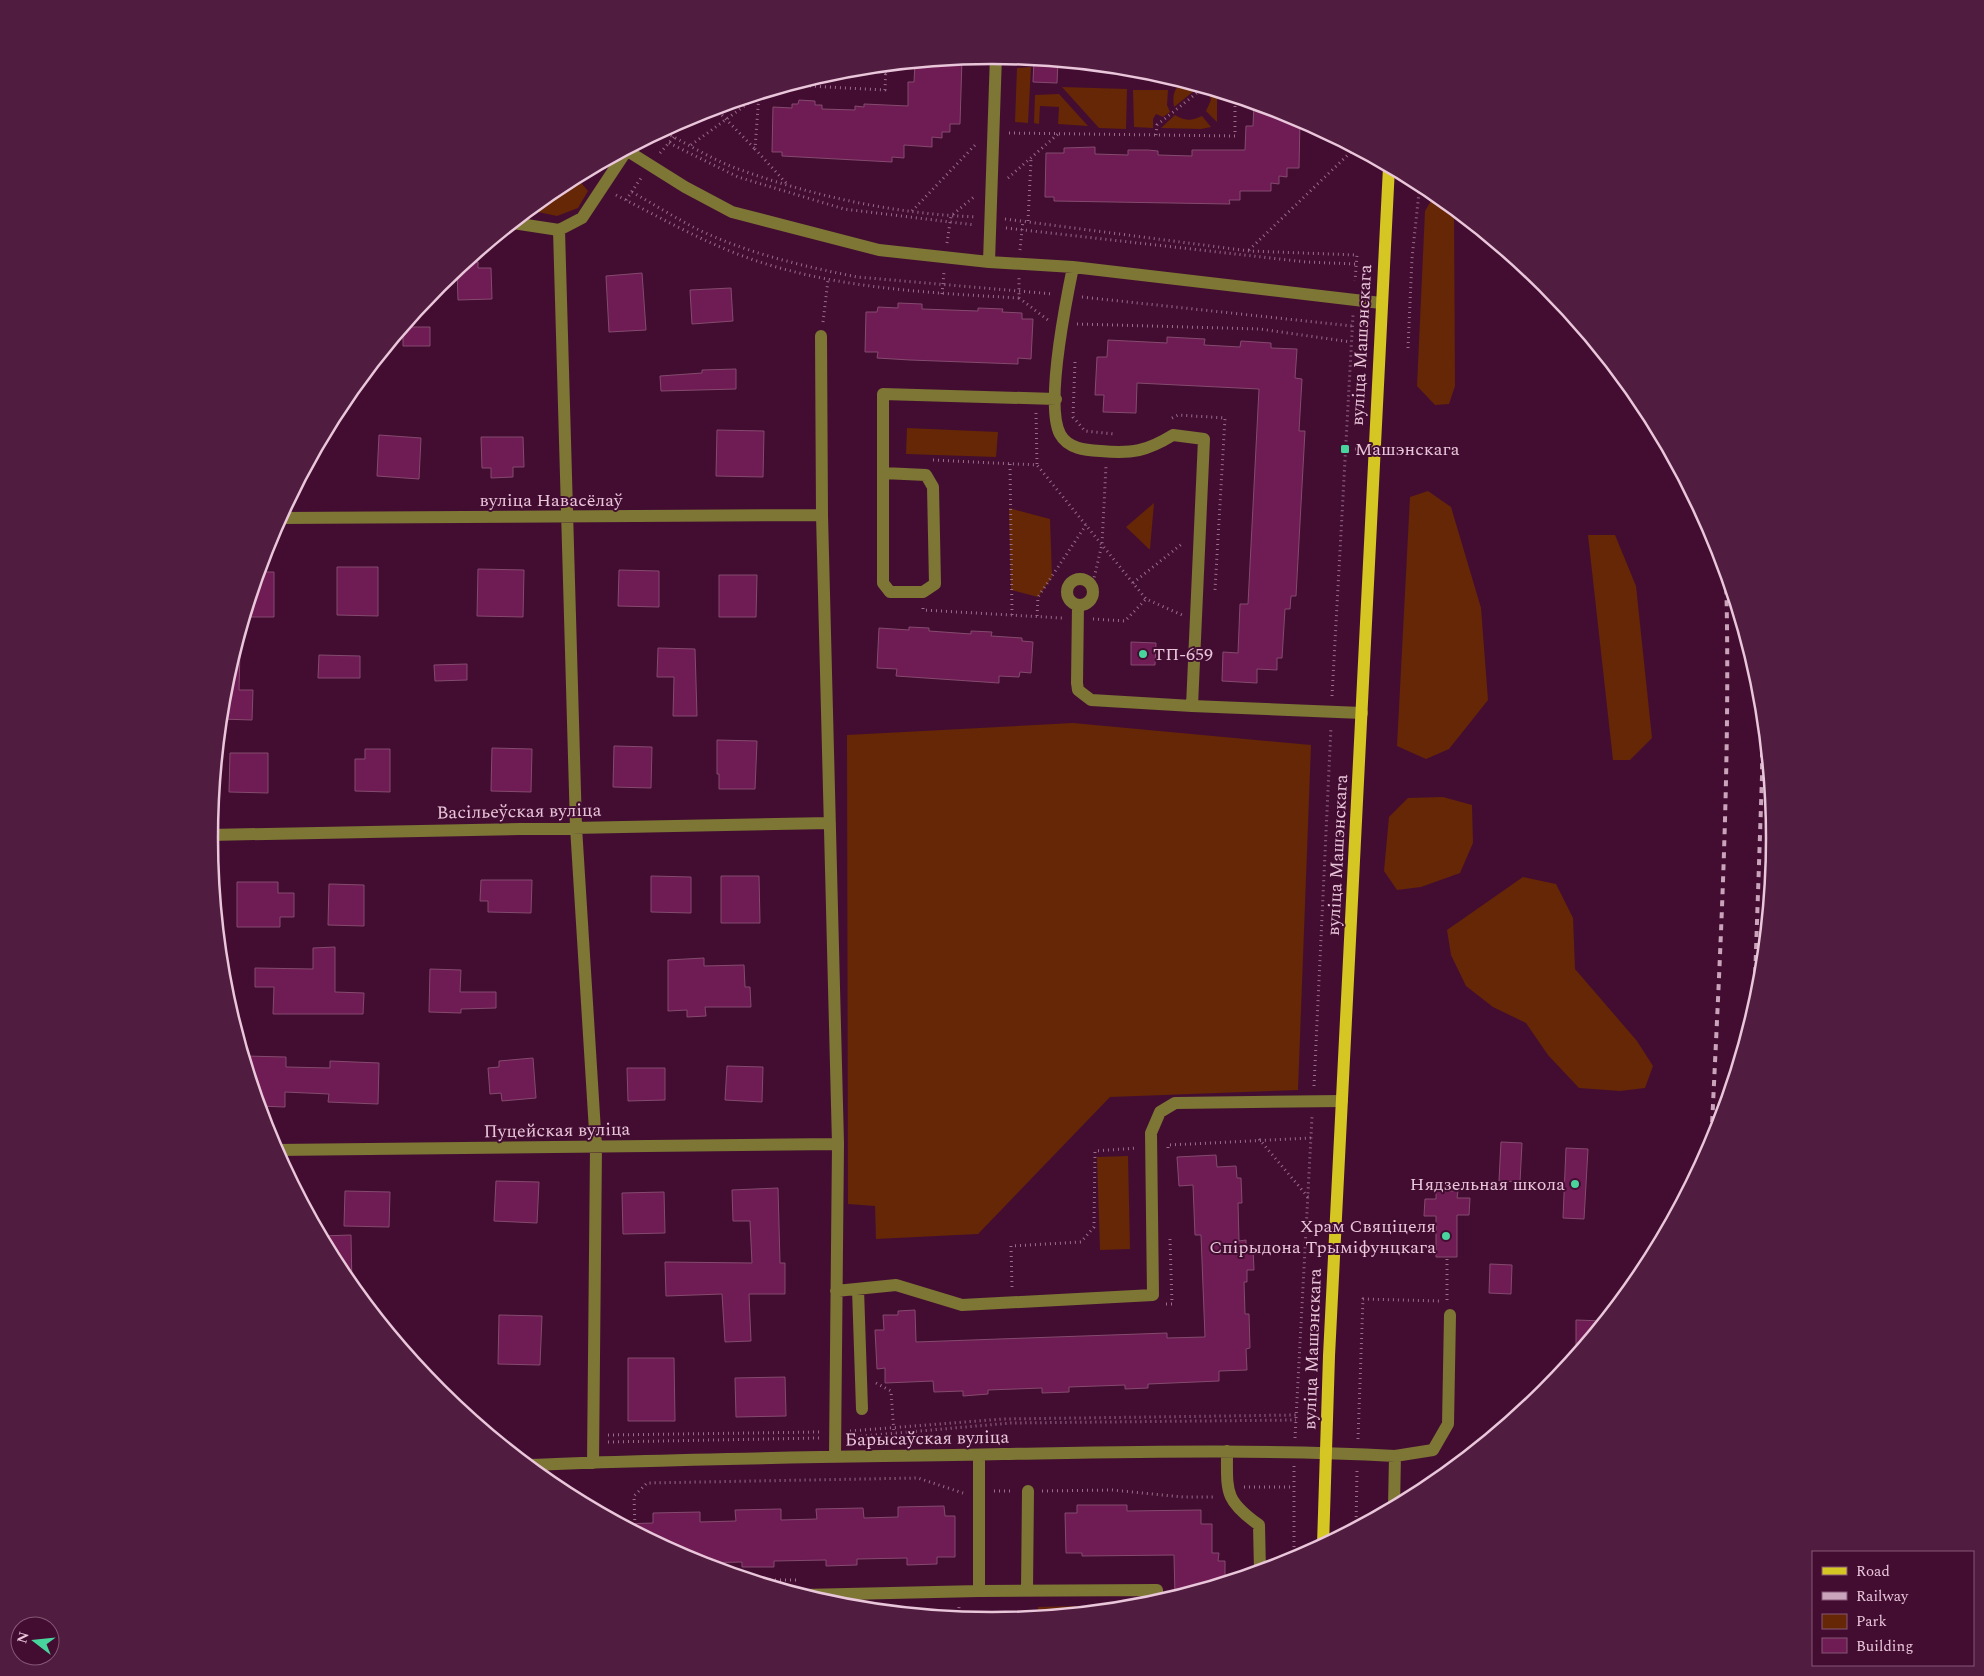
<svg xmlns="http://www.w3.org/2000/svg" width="1984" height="1676" font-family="Spectral,serif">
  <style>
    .green { fill: #652706 }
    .building { fill: #6f1b54; stroke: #854a6e }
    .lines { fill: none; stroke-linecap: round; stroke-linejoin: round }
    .path { stroke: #996d89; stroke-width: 3; stroke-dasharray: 1 4; stroke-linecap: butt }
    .minor { stroke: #7d7635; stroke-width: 12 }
    .major { stroke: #d5c624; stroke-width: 12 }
    .rail { stroke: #caa4bb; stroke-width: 4; stroke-dasharray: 6 6; stroke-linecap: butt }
    .poi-dot { fill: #48d49d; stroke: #430d32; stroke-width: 2 }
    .labels { text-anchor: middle; stroke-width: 4; stroke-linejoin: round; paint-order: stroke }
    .street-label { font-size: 18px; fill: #e9c6da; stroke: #430d32 }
    .poi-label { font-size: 18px; fill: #e9c6da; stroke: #430d32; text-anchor: start }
    .rim { fill: none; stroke: #e9c6da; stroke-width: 2.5 }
  </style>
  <rect width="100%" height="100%" fill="#430d32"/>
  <path class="green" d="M1031,67L1028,123L1015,122L1017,68Z
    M1189,83L1199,87L1174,107C1172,94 1174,84 1189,83Z
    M1062,87L1127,89L1126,129L1099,128Z
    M1208,89L1217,92V122L1206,111L1211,100Z
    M1133,90H1168L1167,105L1170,112L1163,117L1156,114L1153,119V128L1134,127Z
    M1059,94L1088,126L1058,124L1059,107L1040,106L1039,124L1034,123L1035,95Z
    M1175,115C1184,121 1192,121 1202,116L1211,127L1201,129L1161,128Z
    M576,177L588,191L578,208L557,216L529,210L557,187Z
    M1443,200L1454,209L1455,386L1449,404L1435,405L1417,386L1425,211L1431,201Z
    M907,428L998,432L996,457L906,454Z
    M1428,491L1451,507L1481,608L1488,700L1449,749L1426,759L1397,746L1410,497Z
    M1154,503L1150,549H1149L1126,527Z
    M1009,508L1050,519L1052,577L1038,597L1011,590Z
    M1588,535H1615L1636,586L1652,738L1630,760H1613Z
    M1073,723L1311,745L1298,1090L1110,1097L978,1234L876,1239L875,1206L848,1204L847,735Z
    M1443,797L1472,805L1473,843L1460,873L1421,887L1397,890L1384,871L1389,817L1408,798Z
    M1523,877L1556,884L1573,918L1575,969L1637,1041L1653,1066L1645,1088L1620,1091L1579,1088L1548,1055L1526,1023L1493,1007L1466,986L1451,955L1447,930Z
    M1128,1156L1130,1249L1100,1250L1097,1157Z
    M1076,1606V1613L1038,1616V1607Z"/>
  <path class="building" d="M962,58L960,124H950V132H942V138L932,137V147L904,145V158L892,157V162L782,156V152H772L773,107L792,108V104H798L799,100L815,101V105H822V109L855,110V106L864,107V104L908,106V82H914L915,63Z
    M1034,60L1058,61L1057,83L1033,82Z
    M1254,103L1300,119L1299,168H1287V177L1279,176V184L1271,183V191H1240V200H1229L1230,204L1054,201V197H1045L1046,153H1064V148L1095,147V154L1128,155V150H1148L1158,151V155L1192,156V150H1245L1246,126H1253Z
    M478,262V268H491L492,299L458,300L457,269L464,263Z
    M642,273L646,330L609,332L606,276Z
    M731,288L733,321L692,324L690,290Z
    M898,303L922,304V309L978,311V308L1003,309L1002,312L1022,313V319H1033L1031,359L1018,358V364L910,360L877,358L878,352H865L866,312H877L878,307L898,308Z
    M403,327H430V346H403Z
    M1167,337L1205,339L1204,345L1240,347L1241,341L1271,343V348L1297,349L1295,378L1302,379L1299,431H1305L1296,596H1291L1290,609H1285L1282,658H1277V670L1257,669V683L1222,681L1223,652L1238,653L1240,604H1248L1259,389L1137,383L1136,413L1103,412L1104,395H1095L1097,357H1107L1108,340L1167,343Z
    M736,369V389L661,391L660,376L702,373V370Z
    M717,430L764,431L763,477L716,476Z
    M379,435L421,438L419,479L377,476Z
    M481,437H523L524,467H513V477L491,478V468H482Z
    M337,567H378V616L337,615Z
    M478,569L524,570L523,617L477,616Z
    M619,570L659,571V607L618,606Z
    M258,572H274V617H245Z
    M719,575H757L756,617H719Z
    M909,627L929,628V631L971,634V631L992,632L991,636L1022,638V641L1033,642L1031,673L1020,672L1019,677L999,676V683L896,676L897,669L877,668L879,628L909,630Z
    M1131,642L1156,643L1155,665H1131Z
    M235,648L240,649L239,690H253L252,720L221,719L224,685Z
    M658,648L695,649L697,716H673L674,677H657Z
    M319,655L360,656V678H318Z
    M467,664V680L435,681L434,665Z
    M717,740L757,741L755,789H719V774H717Z
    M614,746L652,747L651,788L613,787Z
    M492,748L532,749L531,792L491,791Z
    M365,749H390V792L355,791V759H365Z
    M230,753H268V793L229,792Z
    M651,876L691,877V913L651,912Z
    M721,876H759L760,923H721Z
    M481,880H532L531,913L488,912V901H480Z
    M237,882H278V893H294V917H280V927H237Z
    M329,884L364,885V926L328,925Z
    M335,947V992L364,993L363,1014H273L274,987H255V968L313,969V948Z
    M704,958V966L744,965L745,987H750L751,1007H705L706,1016L687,1017V1010L668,1011V960Z
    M430,969L461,970L460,992H496V1008L461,1009V1013L429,1012Z
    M244,1056L286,1057V1067L330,1068V1061L379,1063L378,1104L328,1102L329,1094L285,1092V1107L259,1106Z
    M533,1058L536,1098L502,1101L501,1093L490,1094L488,1068L499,1067V1061Z
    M727,1066L763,1067L762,1102L725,1100Z
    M627,1068H665V1100L628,1101Z
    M1501,1142L1522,1143L1520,1182L1499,1181Z
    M1566,1148L1588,1149L1584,1219L1563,1218Z
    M1216,1155L1217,1167L1236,1166L1237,1178H1241L1242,1203H1238L1239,1241L1246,1240V1249H1253L1254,1270H1247V1282H1244L1245,1314H1249L1250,1348L1246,1349L1247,1370L1219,1371V1381L1148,1384V1388L1125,1389V1385L1069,1387V1392L1042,1393V1388L988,1390V1394L963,1396V1391L934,1392L933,1381L885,1383V1368L877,1369L875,1330H884L883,1315H898V1311L915,1310L916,1342L1167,1333V1338L1205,1337L1201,1235H1195L1193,1185L1179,1186L1177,1157Z
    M496,1181L539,1182L537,1223L494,1221Z
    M778,1188L780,1263H785V1294H749L751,1341L725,1342L722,1294L666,1296L665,1262L752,1263L750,1221H733L732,1190Z
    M345,1191L390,1192L389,1227L344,1226Z
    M1436,1191H1458L1457,1198H1470L1469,1215H1457V1257H1436V1216H1424L1425,1199H1436Z
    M664,1192L665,1233L623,1234L622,1193Z
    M351,1235L352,1286L341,1273L321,1236Z
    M1490,1264L1512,1265L1511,1294L1489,1293Z
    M499,1315L542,1316L540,1365L498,1364Z
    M1576,1320L1604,1321L1576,1355Z
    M628,1358H674L675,1421H628Z
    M785,1377L786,1416L736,1417L735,1378Z
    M1077,1505H1127V1511L1201,1510V1524H1212V1553H1219L1218,1561H1225V1581L1175,1597L1174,1555L1082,1556V1553H1066L1065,1513H1077Z
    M944,1506L945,1516H955V1557H937V1564L907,1565V1558L857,1559V1565L826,1566V1560L774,1561V1567H742V1562L698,1563L622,1524L653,1523V1513L700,1512V1522L736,1521L735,1510L781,1509V1520L817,1519L816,1509L863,1508L864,1518L898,1517V1507Z"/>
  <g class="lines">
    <path class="path" d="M878,66L886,74
      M790,85L885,90L886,65
      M759,94L755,149L787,184
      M715,108L755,149
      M662,131C688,144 714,161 741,170C816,197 897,214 977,217
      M1009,133L1235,136V97
      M1156,135L1157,125L1203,88
      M669,143L738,177L844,209L975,225
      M691,145L758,96
      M660,153L674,137
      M583,173L589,178
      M1008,178L1058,134
      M632,192C653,204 674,217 695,228C746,253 802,266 857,277L1053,294
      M616,195C663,219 710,246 760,262C843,289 933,293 1019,298V278
      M626,200L641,178
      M912,211L977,143
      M1005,219L1249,251L1357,255L1355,281
      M1028,221L1031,160
      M1006,228L1306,262L1356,264
      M947,243L951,216L975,196
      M1020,250L1023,220
      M1249,250L1355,148
      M942,294L944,272
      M1082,297L1352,326
      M1019,298L1048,320
      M823,322L828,280
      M1077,324L1260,329L1351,342
      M1408,348L1412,258L1420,183
      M1075,362L1073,417L1085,431L1115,434
      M1036,413L1037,465
      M1172,418L1178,415L1225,418L1215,590
      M1345,449H1359
      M933,460L1037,465L1146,599L1182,615
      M1010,464L1012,615
      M1133,583L1183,543
      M1092,587L1102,544L1106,466
      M923,608V610L1062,618
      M1037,616L1038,597L1086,525
      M1093,619L1125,621L1146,599
      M1332,696L1353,315
      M1314,1086L1331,727
      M1259,1139L1308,1197
      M1168,1148V1145L1312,1138
      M1012,1287L1011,1246L1081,1242L1094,1227L1095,1151L1137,1148
      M1447,1300V1257
      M1166,1304H1172L1170,1239
      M876,1383L891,1391L894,1434
      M850,1431L1003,1419L1297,1415
      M608,1435L821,1432
      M851,1437L1011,1423L1296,1420
      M1295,1438L1312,1117
      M1358,1439L1363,1299L1442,1301
      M608,1442L819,1438
      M1294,1466V1560
      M1244,1487H1294
      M994,1491H1013
      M1042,1491L1112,1490L1183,1497H1215
      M1356,1527L1357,1470
      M635,1530L634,1496L647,1483L918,1478L963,1493
      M755,1580H797
      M958,1618L959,1607"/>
    <path class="minor" d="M626,150L685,187L732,212L879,250L989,262L1073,267L1381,303
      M513,223L559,230L582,218L627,150
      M559,230L576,827L596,1147L593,1463
      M989,262L996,55
      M1073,267C1066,301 1045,405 1060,434C1068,449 1086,450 1101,451C1132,454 1147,451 1173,435L1204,439L1192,706L1362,713
      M821,336L822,515L838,1144L835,1456
      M883,473L926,475L933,487L935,584L923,592H890L883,583V394L1056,399
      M279,518L822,515
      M1067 592a13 13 0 1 1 26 0a13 13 0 1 1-26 0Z
      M1078,605L1077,683L1078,690L1091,700L1192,706
      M209,835L830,823
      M275,1150L838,1144
      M858,1289L862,1409
      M836,1291L896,1285L962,1305L1153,1295L1151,1133L1160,1112L1175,1103L1342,1101
      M1227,1451C1227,1492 1224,1500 1259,1525L1260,1571
      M1395,1456L1433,1450L1448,1424L1450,1315
      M528,1465C686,1458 845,1457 1003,1454C1134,1452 1264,1449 1395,1456L1394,1507
      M1027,1590L1028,1491
      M979,1591L1157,1590V1602
      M803,1595L979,1591V1455"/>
    <path class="major" d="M1323,1545L1329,1356L1389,167"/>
    <path class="rail" d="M1754,1009L1762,777V702
      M1711,1146C1720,955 1731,764 1726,573"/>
  </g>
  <g class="poi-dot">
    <rect x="1340" y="444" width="10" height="10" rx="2.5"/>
    <circle cx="1143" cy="654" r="5"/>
    <circle cx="1575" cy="1184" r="5"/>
    <circle cx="1446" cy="1236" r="5"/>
  </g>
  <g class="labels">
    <g class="street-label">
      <text transform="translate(1361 345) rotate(-87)" y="6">вуліца Машэнскага</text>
      <text x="551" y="506">вуліца Навасёлаў</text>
      <text transform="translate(519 811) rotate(-1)" y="6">Васільеўская вуліца</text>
      <text transform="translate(1337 855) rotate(-87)" y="6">вуліца Машэнскага</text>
      <text transform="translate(557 1130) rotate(-1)" y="6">Пуцейская вуліца</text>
      <text transform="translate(1312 1349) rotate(-88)" y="6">вуліца Машэнскага</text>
      <text transform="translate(927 1438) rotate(-1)" y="6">Барысаўская вуліца</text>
    </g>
    <g class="poi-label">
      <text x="1355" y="455">Машэнскага</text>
      <text x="1153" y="660">ТП-659</text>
      <text x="1565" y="1190" text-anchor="end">Нядзельная школа</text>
      <text x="1436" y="1232" text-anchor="end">Храм Свяціцеля<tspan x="1436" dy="21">Спірыдона Трыміфунцкага</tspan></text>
    </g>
  </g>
  <path d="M0 0H1984V1676H0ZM218 838a774 774 0 1 1 1548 0a774 774 0 1 1-1548 0Z" fill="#501c3f" fill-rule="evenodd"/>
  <path class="rim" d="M218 838a774 774 0 1 1 1548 0a774 774 0 1 1-1548 0Z"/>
  <rect x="1812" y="1551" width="162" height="115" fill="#430d32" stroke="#855775"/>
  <rect x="1822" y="1567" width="25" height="8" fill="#d5c624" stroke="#855775"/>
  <text x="1856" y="1576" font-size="15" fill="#e9c6da">Road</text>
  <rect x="1822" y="1592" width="25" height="8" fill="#caa4bb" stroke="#855775"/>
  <text x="1856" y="1601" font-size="15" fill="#e9c6da">Railway</text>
  <rect x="1822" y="1614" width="25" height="15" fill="#652706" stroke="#855775"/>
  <text x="1856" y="1626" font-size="15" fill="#e9c6da">Park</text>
  <rect x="1822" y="1638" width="25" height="15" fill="#6f1b54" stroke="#855775"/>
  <text x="1856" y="1651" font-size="15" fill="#e9c6da">Building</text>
  <g transform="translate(35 1641) rotate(286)"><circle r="24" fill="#430d32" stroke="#855775"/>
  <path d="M0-4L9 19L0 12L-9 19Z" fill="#48d49d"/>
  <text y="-8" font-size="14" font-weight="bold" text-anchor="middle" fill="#e9c6da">N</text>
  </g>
</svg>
